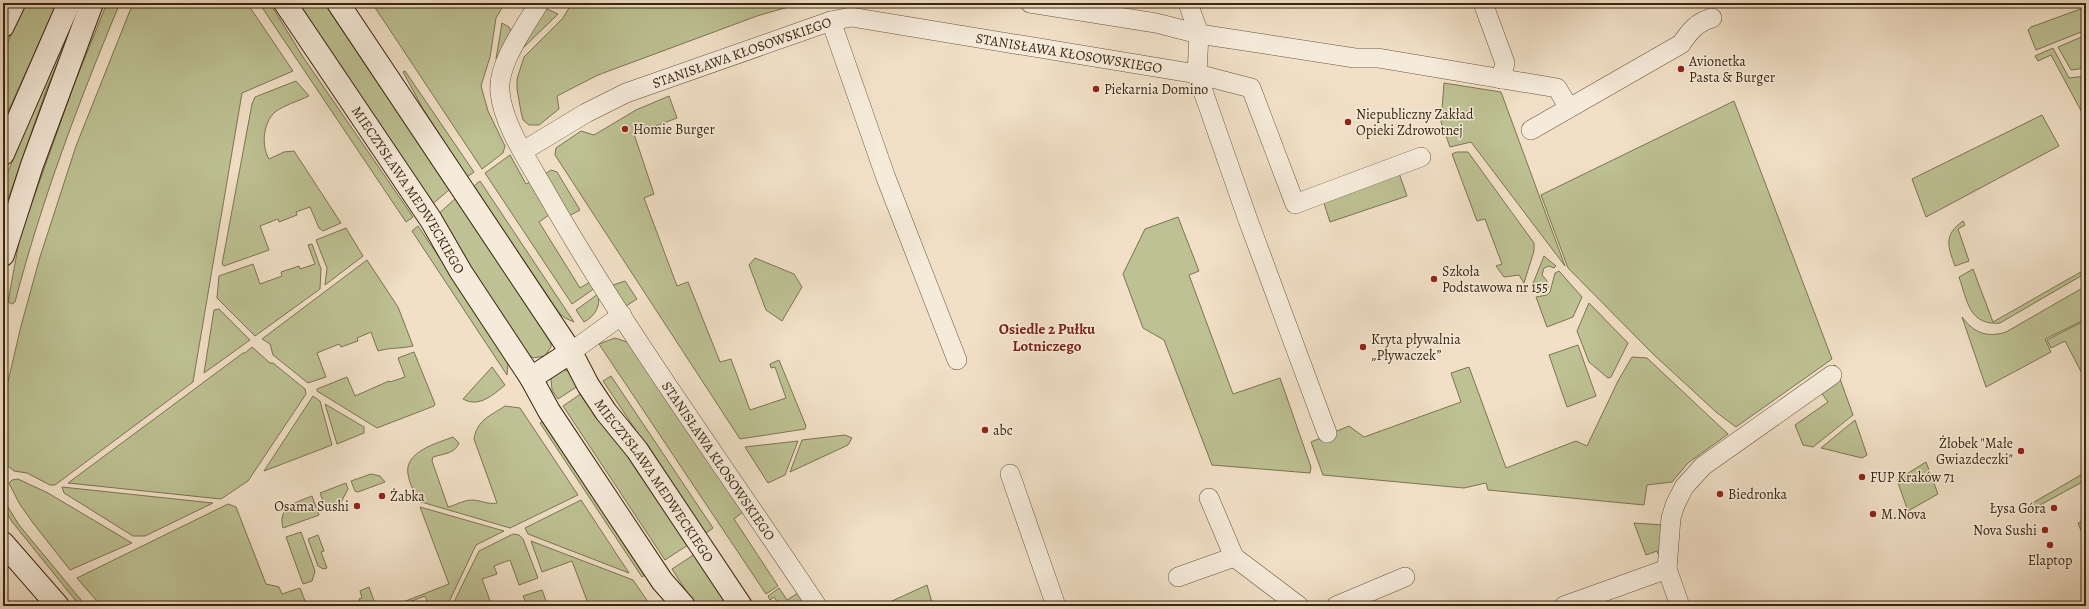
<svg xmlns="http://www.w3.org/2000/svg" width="2089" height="609" font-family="Alegreya,serif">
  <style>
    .green { fill: #bdc193; stroke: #7c7450 }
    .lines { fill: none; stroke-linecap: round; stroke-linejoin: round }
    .street-casing { stroke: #68543c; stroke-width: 20 }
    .secondary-casing { stroke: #3b260e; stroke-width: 24 }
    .street { stroke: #f6ebdb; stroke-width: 19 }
    .secondary { stroke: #f6ebdb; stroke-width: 22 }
    .tram { stroke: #3b260e; stroke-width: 1 }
    .poi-dot { fill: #8f2418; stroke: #f6ebdb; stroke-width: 1.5 }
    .labels { text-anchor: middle; stroke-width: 3; stroke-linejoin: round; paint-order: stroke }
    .street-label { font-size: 14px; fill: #3b260e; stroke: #f6ebdb }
    .poi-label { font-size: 14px; fill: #3b260e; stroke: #f6ebdb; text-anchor: start }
    .neighbourhood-label { font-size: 15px; font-weight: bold; fill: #7a1f14; stroke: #f6ebdb }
  </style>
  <rect width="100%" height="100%" fill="#f1e0c7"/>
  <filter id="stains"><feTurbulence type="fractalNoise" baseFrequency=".005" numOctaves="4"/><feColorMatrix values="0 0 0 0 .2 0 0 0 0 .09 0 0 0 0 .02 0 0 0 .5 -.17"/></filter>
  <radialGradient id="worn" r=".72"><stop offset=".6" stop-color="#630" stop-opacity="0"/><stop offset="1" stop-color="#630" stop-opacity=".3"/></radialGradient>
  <path class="green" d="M26,3H57L3,123V52Z
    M81,3H84L47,88L3,214V184L43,87Z
    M107,3H120C79,101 42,199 15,302L12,304L8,302L20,236L75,82Z
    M133,3H247L293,71L242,93L193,382L55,485H50L27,473L14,471L3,462V403L21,326L40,257L76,146Z
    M259,3H270L303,57L413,217L406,222Z
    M293,3H325L450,189L429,207Z
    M372,3H505L496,18L490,57L481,86L488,111L505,146L503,153L482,169Z
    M572,3H802L757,16L598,75L557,96L559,109L539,125H529L523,120L521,112L517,89V79L524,57L563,18Z
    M2086,7V30L2036,50L2028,30L2031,27Z
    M547,9L558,14L521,50L544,11Z
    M502,23L509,27L512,33L496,59Z
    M2086,35V68L2071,70L2058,47Z
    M2053,48L2069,78L2086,76V120L2051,55L2038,61L2035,56Z
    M405,71L474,172L467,177L422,107L403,72Z
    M296,81L309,96C299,101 284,105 275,112C263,123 261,145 269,159L284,152L294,151L341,223L323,231L319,228L310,207L296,212L297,215L279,222L278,219L260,226L269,250L224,266L222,264L252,104L255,97Z
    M1444,83L1501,92L1565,266L1471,142L1450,147L1441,122Z
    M669,96L677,118L634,134L654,194L644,198L677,286L688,282L720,362L731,359L750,410L786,398L775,367L771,368L770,364L779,360L806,426L805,429L740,439L555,155L556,148L581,131L594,135L636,110Z
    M1734,101L1832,359L1736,427L1716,412L1652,353L1568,268L1541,195Z
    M2042,115L2059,146L1926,217L1912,179Z
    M1457,152H1468L1534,243V251L1524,283L1519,275L1504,277L1496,266L1502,264L1485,219L1477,221L1452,154Z
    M510,155L526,184L530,182L549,215L539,222L580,288L590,282L595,288L572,304L485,173Z
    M551,170L557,172L580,210L569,216L545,174Z
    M1399,173L1407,196L1330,222L1323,200Z
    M480,181L574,322L565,318L559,313L474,186Z
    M456,198L551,339V347L545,356L533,358L528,354L436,216Z
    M1178,217L1199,271L1189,275L1233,394L1280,378L1311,467L1310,473L1212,465L1164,340L1143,328L1123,274L1145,229Z
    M1963,221L1965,225L1958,229L1969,261L1955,266C1948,247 1943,235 1963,221Z
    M418,226L501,349L508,364L507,375L412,231Z
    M346,228L363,256L325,285L327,268L316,240Z
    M312,244L321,269L320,289L255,336L217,298L219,276L253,264L260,284L282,276L281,272L299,266L300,269L315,264L308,245Z
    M1544,256L1556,266L1554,268L1549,266L1544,268L1542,275L1548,282V288L1540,291L1532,286Z
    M755,258L794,274L802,287L782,321L766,310L749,265Z
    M367,260L398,307L413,346C400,349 392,347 378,351L371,332L357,338L358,341L341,347L339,344L317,353L326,377L308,383L273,355L270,344L262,339Z
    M1973,269L1993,322L2086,269V273L2000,323C1969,326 1967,300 1959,277Z
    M1559,271L1582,297L1573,317L1547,327L1536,297L1547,295L1550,292L1555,273Z
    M625,281L637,299L626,306L613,285Z
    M2086,286V319L2045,339L2051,352L1986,387L1962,317C1974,333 1987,338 2006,332Z
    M598,294C601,306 595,316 584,322L576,310Z
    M1589,303L1628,343L1611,377L1608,378L1589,362L1577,331Z
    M219,309L250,340L204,373L214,310Z
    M2086,320V381L2065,341L2051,348L2047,340Z
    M615,338L630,343L744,511L734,519L778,586L766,594L599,344Z
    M1578,345L1596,396L1567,407L1549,355Z
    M252,347L270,363H273L305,389L306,394L248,481L221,499L68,483L243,353H245Z
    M414,352L435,404L434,406L377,428L317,391V389L347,377L355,396L389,381L390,382L405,377L398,358Z
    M1632,357L1647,358L1728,434L1688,463L1672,482L1647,485L1644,505L1488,490L1486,483L1464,488L1323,475L1311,442L1349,426L1364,437L1461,402L1451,373L1469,367L1506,468L1576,441L1587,446L1618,381Z
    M1835,365L1853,415L1813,447L1803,445L1795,425L1828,402L1820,391L1829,369Z
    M492,367L505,385C493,395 479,408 463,399Z
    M564,370L570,371L581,384L558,399L552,390L551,379L558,371Z
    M611,376L713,528L705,534L603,381Z
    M585,391L688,545L665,560L563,406Z
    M313,396L320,401L332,445L264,471Z
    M325,404L364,427V433L337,444Z
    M505,406L520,408L578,495L510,528L418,501C415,493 409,483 408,474C404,452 437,443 453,437L459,443C455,454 442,454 433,457L432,461L448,507C456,505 464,500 472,500C481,500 488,505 497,503L474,439C477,420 490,416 505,406Z
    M547,419L649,572L642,577L540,423Z
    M1855,420L1867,455L1862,458L1821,448Z
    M845,435L852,438L848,445L790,472L802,440Z
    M798,441L785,475L768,483L745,447Z
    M1926,462L1938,494L1908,511L1897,480Z
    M2086,472V480L2031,510L2029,505Z
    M371,474L380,476L385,482L358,492L355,491L351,481Z
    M18,479L48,493L132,543L70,570L33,523L19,503L9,483L12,480Z
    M346,483L348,489L338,508L327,512L320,493Z
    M62,487L213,503L145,536H133L69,496L64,493Z
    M312,496L319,515L283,528C277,507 297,502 312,496Z
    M3,499L19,525L86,606H80L13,523L3,507Z
    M581,500L629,573L528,534L525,528Z
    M228,504L236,507L266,584L279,587L282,594L300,588L307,606H101L77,578Z
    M420,507L504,531L476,545L447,606H429L425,596L404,604L403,602L449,584Z
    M2086,520V543L2078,523Z
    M1634,523L1664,525L1661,562L1657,551L1646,555Z
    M301,532L315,571L312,581L303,584L286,537Z
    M513,534L519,535L523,539L538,578L519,585L510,560L494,566L497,574L482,579L492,606H452L479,551Z
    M318,535L324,551L321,552L327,568L323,569L318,566L308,539Z
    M531,541L633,580L651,606H589L572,561L542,572Z
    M695,554L729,606H696L672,569Z
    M927,585L933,606H881Z
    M369,587L376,606H362L359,599L362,598L360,591Z
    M779,588L787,600L798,593L804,602L799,606H780L774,597L770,600L768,596Z
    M542,590L548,606H527L523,596Z"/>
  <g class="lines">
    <g class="street-casing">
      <g id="street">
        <path id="s1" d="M539,3C525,27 497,64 500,92C503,126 531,165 547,194C628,336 727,470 817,606"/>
        <path d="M1030,3L1156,23L1199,34L1355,58H1378L1557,88L1569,108"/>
        <path d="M1483,3L1505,63L1501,79"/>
        <path d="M831,21L886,178L957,360"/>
        <path d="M1197,74L1248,220L1327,433"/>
        <path d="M1197,74L1251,88L1295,204L1421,157"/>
        <path d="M1531,130L1681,44C1690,31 1697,22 1712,18"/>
        <path id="s2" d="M523,151L586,113L626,93L831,21L851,17L1197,74L1199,34L1188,3"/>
        <path d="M571,352L622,315"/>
        <path d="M1010,474L1056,606"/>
        <path d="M1209,498L1234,557L1299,606"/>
        <path d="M1178,577L1234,557"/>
        <path d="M1336,606L1405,577"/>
        <path d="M1564,606L1667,569"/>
        <path d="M1680,606L1667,569L1671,518L1675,505L1684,487L1703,466L1832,375"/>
      </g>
    </g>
    <g class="secondary-casing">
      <g id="secondary">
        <path id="s3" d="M285,3L431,220L461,272L531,378L549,411L662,581L684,606"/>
        <path id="s4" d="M338,3L571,352L588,385L606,412L637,450L741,606"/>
        <path d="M3,26L14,3"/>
        <path d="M3,154L69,3"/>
        <path d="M3,255L32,165L92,3"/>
        <path d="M531,378L571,352"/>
        <path d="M3,543L58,606"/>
      </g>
    </g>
    <use href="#street" class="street"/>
    <use href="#secondary" class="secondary"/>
    <path class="tram" d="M3,601L8,606"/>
  </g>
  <g class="poi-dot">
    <circle cx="1681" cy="69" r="4"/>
    <circle cx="1096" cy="89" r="4"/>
    <circle cx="1348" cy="122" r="4"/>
    <circle cx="625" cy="129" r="4"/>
    <circle cx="1434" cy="279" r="4"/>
    <circle cx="1363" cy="347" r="4"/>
    <circle cx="985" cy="430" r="4"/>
    <circle cx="2021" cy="451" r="4"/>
    <circle cx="1862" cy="477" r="4"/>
    <circle cx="1720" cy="494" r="4"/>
    <circle cx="382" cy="496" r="4"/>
    <circle cx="357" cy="506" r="4"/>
    <circle cx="2054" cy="508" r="4"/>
    <circle cx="1873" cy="514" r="4"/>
    <circle cx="2045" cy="530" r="4"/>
    <circle cx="2050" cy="545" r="4"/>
  </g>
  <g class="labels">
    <g class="street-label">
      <text dy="5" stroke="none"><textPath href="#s2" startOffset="241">STANISŁAWA KŁOSOWSKIEGO</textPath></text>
      <text dy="5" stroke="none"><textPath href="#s2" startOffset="577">STANISŁAWA KŁOSOWSKIEGO</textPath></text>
      <text dy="5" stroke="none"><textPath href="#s3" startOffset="224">MIECZYSŁAWA MEDWECKIEGO</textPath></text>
      <text dy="5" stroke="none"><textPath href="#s1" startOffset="529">STANISŁAWA KŁOSOWSKIEGO</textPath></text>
      <text dy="5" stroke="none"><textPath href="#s4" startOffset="573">MIECZYSŁAWA MEDWECKIEGO</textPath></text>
    </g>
    <g class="poi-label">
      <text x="1689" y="66">Avionetka<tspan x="1689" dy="16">Pasta &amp; Burger</tspan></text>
      <text x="1104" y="94">Piekarnia Domino</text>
      <text x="1356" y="119">Niepubliczny Zakład<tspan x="1356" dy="16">Opieki Zdrowotnej</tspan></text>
      <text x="633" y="134">Homie Burger</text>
      <text x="1442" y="276">Szkoła<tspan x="1442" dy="16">Podstawowa nr 155</tspan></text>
      <text x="1371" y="344">Kryta pływalnia<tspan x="1371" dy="16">„Pływaczek”</tspan></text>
      <text x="993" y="435">abc</text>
      <text x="2013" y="448" text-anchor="end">Żłobek "Małe<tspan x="2013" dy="16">Gwiazdeczki"</tspan></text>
      <text x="1870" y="482">FUP Kraków 71</text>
      <text x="1728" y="499">Biedronka</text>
      <text x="390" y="501">Żabka</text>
      <text x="349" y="511" text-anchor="end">Osama Sushi</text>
      <text x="2046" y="513" text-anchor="end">Łysa Góra</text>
      <text x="1881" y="519">M.Nova</text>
      <text x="2037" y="535" text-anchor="end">Nova Sushi</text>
      <text x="2050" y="565" text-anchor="middle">Elaptop</text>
    </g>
    <g class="neighbourhood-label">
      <text x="1047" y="334">Osiedle 2 Pułku<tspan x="1047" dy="17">Lotniczego</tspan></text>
    </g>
  </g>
  <rect width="2089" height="609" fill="none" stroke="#f1e0c7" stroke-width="16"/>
  <rect x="4" y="4" width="2081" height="601" fill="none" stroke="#3b260e" stroke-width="2"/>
  <rect x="8" y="8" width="2073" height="593" fill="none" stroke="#3b260e"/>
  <rect width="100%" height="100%" filter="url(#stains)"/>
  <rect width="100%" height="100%" fill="url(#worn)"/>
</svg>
